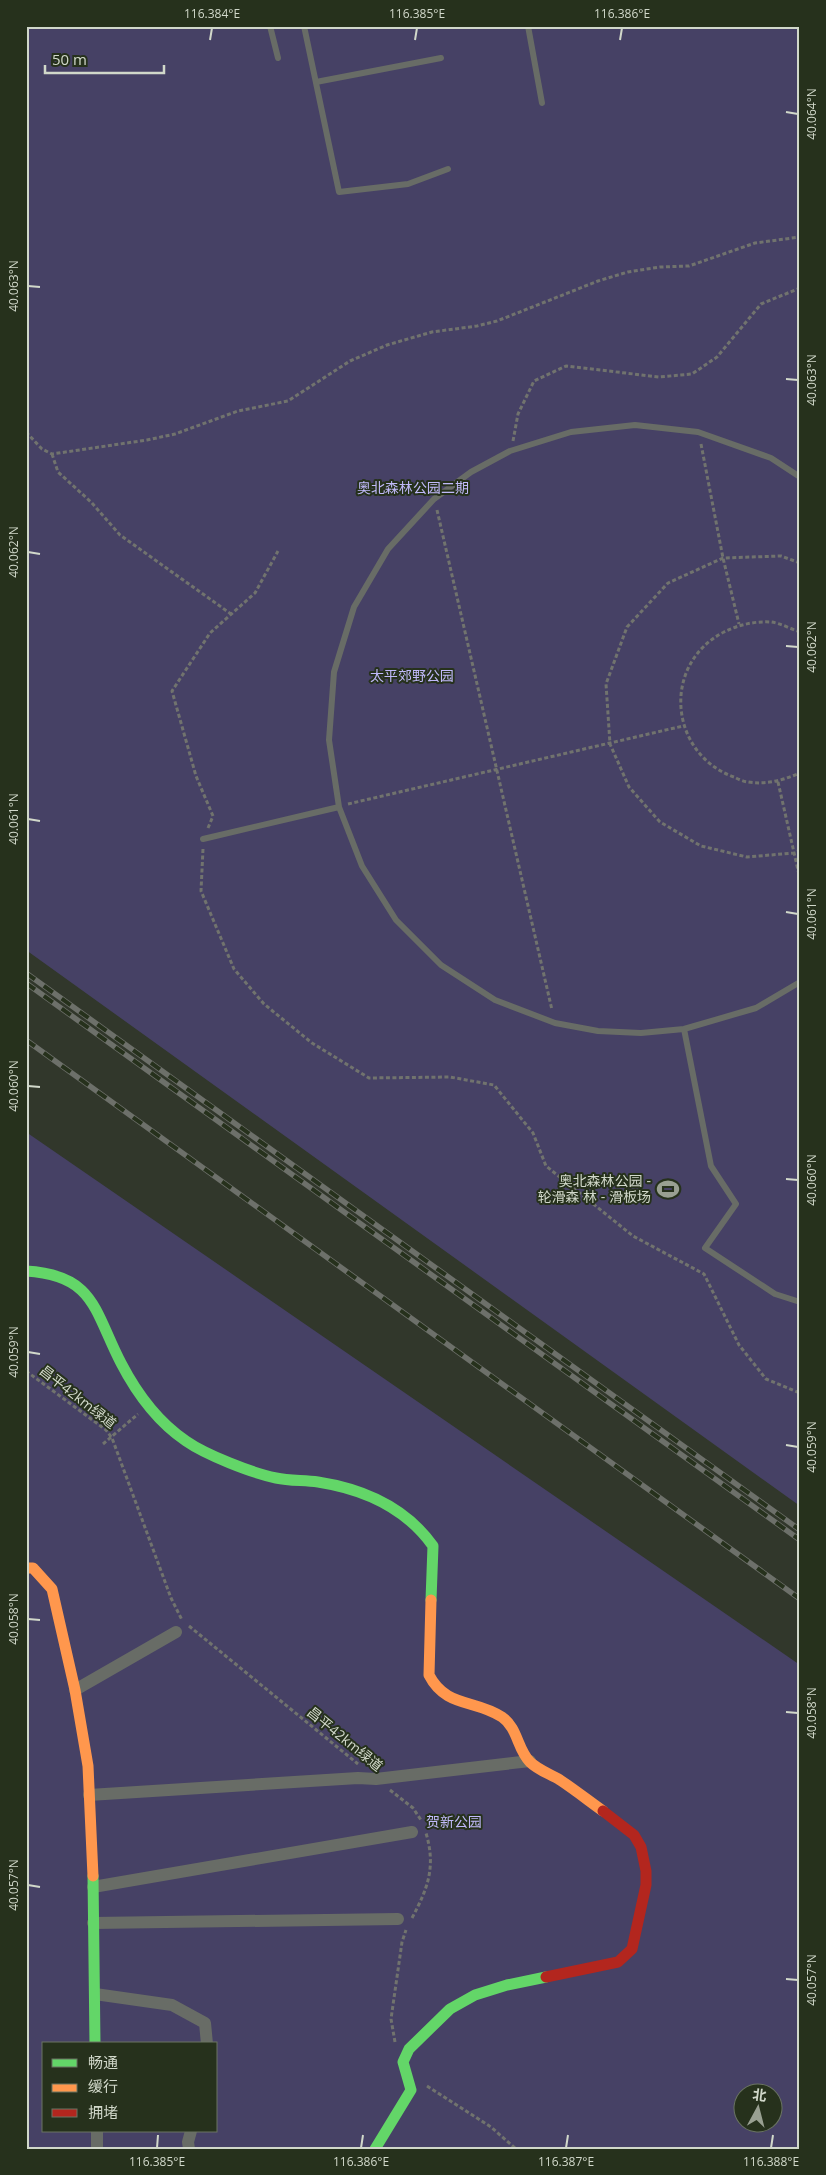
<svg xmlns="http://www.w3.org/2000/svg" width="826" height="2175" font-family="'Open Sans','Noto Sans SC',sans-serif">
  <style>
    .green { fill: #464165; fill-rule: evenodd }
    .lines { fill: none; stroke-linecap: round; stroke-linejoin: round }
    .path { stroke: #71736e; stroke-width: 3; stroke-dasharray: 4 2.5; stroke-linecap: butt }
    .lane { stroke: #686c66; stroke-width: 6 }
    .street { stroke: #686c66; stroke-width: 12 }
    .fast { stroke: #63d668; stroke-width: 11 }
    .slow { stroke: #ff974d; stroke-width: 11 }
    .jam { stroke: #b3261e; stroke-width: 11 }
    .rail-casing { stroke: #6d706a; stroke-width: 5.5 }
    .rail { stroke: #26311c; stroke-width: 4; stroke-dasharray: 11; stroke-linecap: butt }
    .ticks { fill: none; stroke: #d1d8ca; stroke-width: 2 }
    .labels { text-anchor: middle; stroke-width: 4; stroke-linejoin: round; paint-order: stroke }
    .park-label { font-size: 14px; fill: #c0b9f9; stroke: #26311c }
    .poi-label { font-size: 14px; fill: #d1d8ca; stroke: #26311c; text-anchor: end }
    .street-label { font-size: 14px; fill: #d1d8ca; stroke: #26311c }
    .neatline { fill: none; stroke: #d1d8ca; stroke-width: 2 }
    .ticks-label { font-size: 12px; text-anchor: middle; fill: #d1d8ca }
  </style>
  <rect width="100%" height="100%" fill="#31372b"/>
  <path class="green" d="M26,26H800V1506L26,950Z
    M26,1132L800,1665V2149H26ZM44,2044H216V2131H44ZM744,2092H774V2122H744Z"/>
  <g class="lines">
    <path class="path" d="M26,432L42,449L52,454L147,440L175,434L238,411L288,401L350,361L387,345L432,332L477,326L497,321L598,281L628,272L660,267L689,266L755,243L800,237
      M513,441L518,414L534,381L566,366L659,377L692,374L717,357L761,304L800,288
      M701,444L723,558L739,624
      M52,454L58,472L91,502L120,535L231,614
      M437,510L552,1010
      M800,563L781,556L723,558L668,583L627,627L606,684L610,744L629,787L660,822L701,846L747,857L794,853L800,850
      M800,632C791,629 780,623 771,622C754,621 738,625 724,632C661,664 669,754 734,777C738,779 744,782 748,782C767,785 783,780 800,773
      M778,782L800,879
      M348,804L683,726
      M208,828L213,816L196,776L172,691L210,633L255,593L278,551
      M203,849L201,891L234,969L264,1004L312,1043L369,1078L450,1077L494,1085L533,1133L546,1166L633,1236L704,1274L739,1345L766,1379L800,1393
      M26,1371L106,1430L112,1438L171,1598L182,1620
      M103,1444L138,1414
      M189,1626L358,1764
      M390,1790L413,1808L421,1820
      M412,1918C428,1888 436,1867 426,1833
      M395,2042L391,2019L402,1942L406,1930
      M427,2086L491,2127L516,2149"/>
    <path class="lane" d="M270,26L278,58
      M304,26L339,192L408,184L448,169
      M528,26L542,103
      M316,82L441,58
      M800,477L771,458L698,432L635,425L571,432L510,451L471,472L434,499L388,549L354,607L334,672L329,740L339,807L362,866L396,920L441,965L495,1000L555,1023L598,1031L641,1033L684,1029L756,1008L800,982
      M203,839L339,807
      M684,1029L711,1166L736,1204L705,1248L775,1294L800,1302"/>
    <path class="street" d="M75,1690L176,1632
      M89,1795L358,1778L376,1779L530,1761
      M93,1887L412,1832
      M93,1923L398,1919
      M95,1994L172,2005L205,2023L207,2044
      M97,2131V2149
      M189,2149L188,2142L191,2131"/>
    <path class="fast" d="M26,1271C95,1275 94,1311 121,1363C136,1392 158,1422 186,1441C206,1455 252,1473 276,1478C290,1481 304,1480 318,1482C363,1489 406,1508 433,1546L431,1600
      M93,1876L95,2044
      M375,2149L411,2090L403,2062L409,2049L450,2009L475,1995L507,1985L546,1977"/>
    <path class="slow" d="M26,1568H33L52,1589L75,1690L88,1766L93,1876
      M431,1600L429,1675C446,1708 475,1699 502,1717C518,1728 517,1749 530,1762C538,1770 550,1774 560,1780C575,1790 589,1801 603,1811"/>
    <path class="jam" d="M546,1977L618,1962L632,1949L646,1885V1871L641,1847L634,1835L603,1811"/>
    <g class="rail-casing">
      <path id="rail" d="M26,973L800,1530
        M26,983L800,1540
        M26,1040L800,1599"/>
    </g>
    <use href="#rail" class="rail"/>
  </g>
  <path class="ticks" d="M210,40L212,28M415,40L417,28M620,40L622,28M786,112L798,114M28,286L40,287M786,379L798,380M28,552L40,554M786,646L798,647M28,819L40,821M786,912L798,914M28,1086L40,1087M786,1179L798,1180M28,1352L40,1354M786,1445L798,1447M28,1619L40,1620M786,1712L798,1713M28,1885L40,1887M786,1979L798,1980M157,2148L158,2135M361,2148L363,2135M566,2148L568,2135M771,2148L773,2135"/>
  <defs>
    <g id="stadium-bare" transform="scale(1.725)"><path d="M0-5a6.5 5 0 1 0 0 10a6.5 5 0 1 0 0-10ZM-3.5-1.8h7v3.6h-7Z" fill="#99a092" stroke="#26311c" stroke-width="2.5" paint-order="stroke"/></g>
  </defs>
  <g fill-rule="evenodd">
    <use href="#stadium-bare" x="668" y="1189"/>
  </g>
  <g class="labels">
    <g class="park-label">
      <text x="413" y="493">奥北森林公园二期</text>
      <text x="412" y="681">太平郊野公园</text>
      <text x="454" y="1827">贺新公园</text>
    </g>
    <g class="poi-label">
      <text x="651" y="1186">奥北森林公园 -<tspan x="651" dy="16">轮滑森 林 - 滑板场</tspan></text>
    </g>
    <g class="street-label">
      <text transform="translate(78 1397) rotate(38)" y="5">昌平42km绿道</text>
      <text transform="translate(345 1739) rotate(39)" y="5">昌平42km绿道</text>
    </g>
  </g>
  <rect width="826" height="2175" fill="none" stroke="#26311c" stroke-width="55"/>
  <rect x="42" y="2042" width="175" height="90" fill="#26311c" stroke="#6a7462"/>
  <rect x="52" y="2059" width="25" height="8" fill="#63d668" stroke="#6a7462"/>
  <text x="88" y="2068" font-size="15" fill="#d1d8ca">畅通</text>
  <rect x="52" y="2084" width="25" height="8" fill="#ff974d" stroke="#6a7462"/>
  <text x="88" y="2092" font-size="15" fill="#d1d8ca">缓行</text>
  <rect x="52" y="2109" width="25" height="8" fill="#b3261e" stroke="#6a7462"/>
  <text x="88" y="2118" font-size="15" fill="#d1d8ca">拥堵</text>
  <g transform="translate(758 2108) rotate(7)"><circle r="24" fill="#26311c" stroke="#6a7462"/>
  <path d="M0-4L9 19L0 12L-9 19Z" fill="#99a092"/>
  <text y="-8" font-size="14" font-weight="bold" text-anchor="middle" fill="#d1d8ca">北</text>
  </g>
  <path d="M45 65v8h119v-8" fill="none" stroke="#d1d8ca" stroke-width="2.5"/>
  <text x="52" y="65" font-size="15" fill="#d1d8ca" stroke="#26311c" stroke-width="4" paint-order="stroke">50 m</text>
  <rect x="28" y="28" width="770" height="2120" class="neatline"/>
  <g class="ticks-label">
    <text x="212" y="18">116.384°E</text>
    <text x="417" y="18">116.385°E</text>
    <text x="622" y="18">116.386°E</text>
    <text transform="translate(812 114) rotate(-90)" y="4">40.064°N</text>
    <text transform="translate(14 286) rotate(-90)" y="4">40.063°N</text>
    <text transform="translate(812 380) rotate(-90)" y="4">40.063°N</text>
    <text transform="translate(14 552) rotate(-90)" y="4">40.062°N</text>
    <text transform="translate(812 647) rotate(-90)" y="4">40.062°N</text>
    <text transform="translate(14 819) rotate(-90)" y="4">40.061°N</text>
    <text transform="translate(812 914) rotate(-90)" y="4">40.061°N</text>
    <text transform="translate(14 1086) rotate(-90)" y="4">40.060°N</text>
    <text transform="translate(812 1180) rotate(-90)" y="4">40.060°N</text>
    <text transform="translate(14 1352) rotate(-90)" y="4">40.059°N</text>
    <text transform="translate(812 1447) rotate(-90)" y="4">40.059°N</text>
    <text transform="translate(14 1619) rotate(-90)" y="4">40.058°N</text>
    <text transform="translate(812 1713) rotate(-90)" y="4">40.058°N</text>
    <text transform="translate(14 1885) rotate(-90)" y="4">40.057°N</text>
    <text transform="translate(812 1980) rotate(-90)" y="4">40.057°N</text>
    <text x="157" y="2166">116.385°E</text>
    <text x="361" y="2166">116.386°E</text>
    <text x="566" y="2166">116.387°E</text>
    <text x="771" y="2166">116.388°E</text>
  </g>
</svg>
